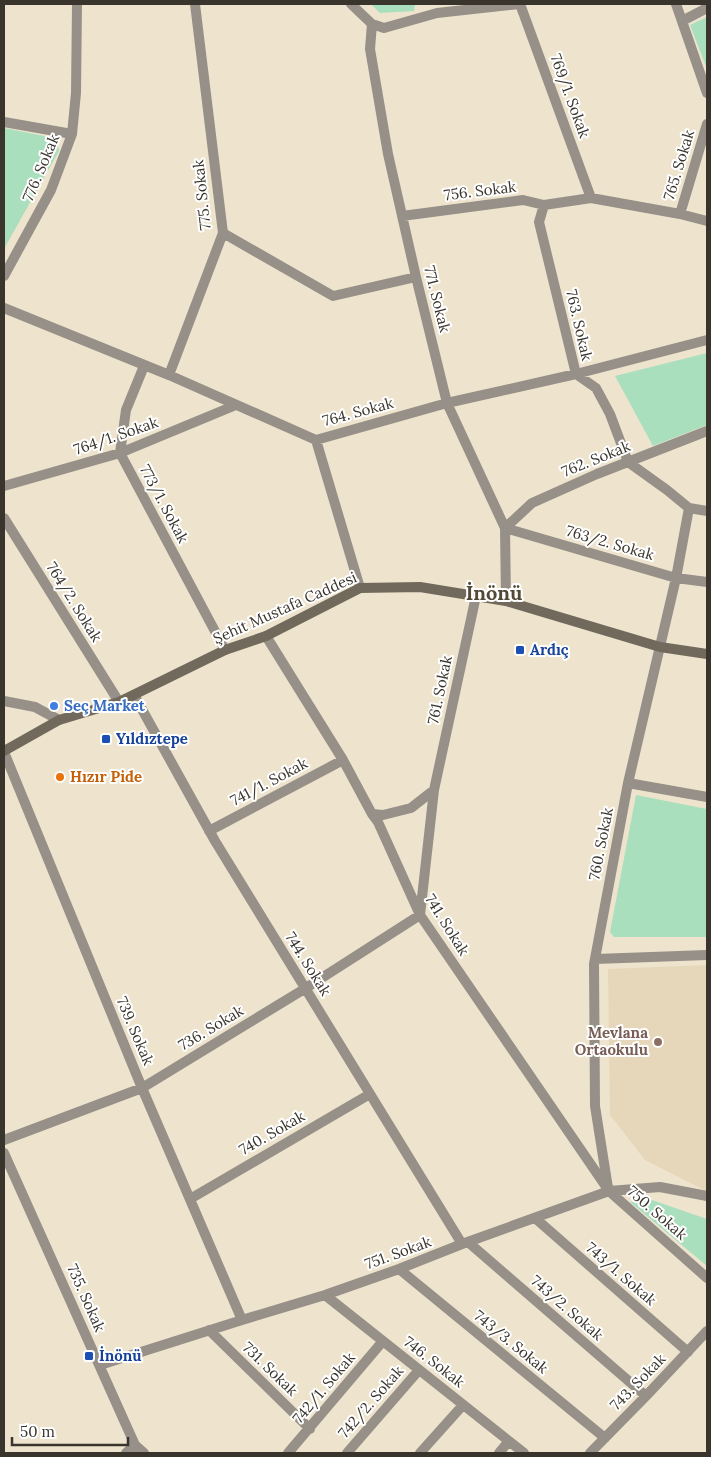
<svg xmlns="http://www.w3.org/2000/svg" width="711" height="1457" font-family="Lora,serif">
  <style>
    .built { fill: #e6d7ba }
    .green { fill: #aadfbd }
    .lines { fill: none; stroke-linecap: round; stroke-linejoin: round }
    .street { stroke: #979088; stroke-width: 10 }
    .secondary { stroke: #71695c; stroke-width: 10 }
    .transit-dot { fill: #1a4fb4; stroke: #fff; stroke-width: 2 }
    .shop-dot { fill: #3f7fe0; stroke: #fff; stroke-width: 2 }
    .food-dot { fill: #e8710a; stroke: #fff; stroke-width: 2 }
    .education-dot { fill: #8d6e63; stroke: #fff; stroke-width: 2 }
    .labels { text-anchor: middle; stroke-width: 4; stroke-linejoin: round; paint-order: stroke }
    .street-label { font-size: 15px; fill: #39342c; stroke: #fff }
    .transit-label { font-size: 15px; font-weight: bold; fill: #164399; stroke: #fff; text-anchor: start }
    .shop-label { font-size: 15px; font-weight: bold; fill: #366cbe; stroke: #fff; text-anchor: start }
    .food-label { font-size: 15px; font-weight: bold; fill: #c56008; stroke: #fff; text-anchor: start }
    .education-label { font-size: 15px; font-weight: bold; fill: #785e54; stroke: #fff; text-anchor: end }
    .district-label { font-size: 20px; font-weight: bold; fill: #514836; stroke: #fff }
  </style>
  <rect width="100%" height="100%" fill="#eee4cd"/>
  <path class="built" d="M707,965V1190H704L645,1160L610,1115L608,969Z"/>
  <path class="green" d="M371,4H415L414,11L380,13Z
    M707,17V69L690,25Z
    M4,128L49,137L57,141L59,151L4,249Z
    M707,353V425L653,446L615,376Z
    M636,795L707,809V937H614L610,932Z
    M649,1199L707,1219V1266L630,1202Z"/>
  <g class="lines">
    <path class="street" d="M351,4L372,24L370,49L388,154L416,277L447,403L505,528L506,601
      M520,4L591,198
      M676,4L707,93
      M682,21L707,8
      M372,24L384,28L437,13L520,4
      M4,122L72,134
      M544,205L539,222L576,374L596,388L610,414L628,462L667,490L689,508L707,511
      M680,214L707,124
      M402,216L523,200L544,205L591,198L680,214L707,221
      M223,233L333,296L416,277
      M4,276L51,190L72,134L76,93L77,4
      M4,308L169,375L316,440L447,403L576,374L707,340
      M144,366L126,410L120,453L225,650
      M169,375L223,233L195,4
      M316,440L360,588
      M4,486L120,453L236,405
      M4,518L119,702
      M505,528L532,503L597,474L707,431
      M505,528L676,578L707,582
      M266,636L343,760L372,814L378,822L420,915L609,1191L707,1278
      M134,695L215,841L462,1244
      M4,701L35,707L59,720
      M4,752L142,1088L242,1320
      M628,783L707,797
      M372,814L383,815L411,808L434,790
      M209,831L343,760
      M595,959L707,955
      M4,1140L142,1088L306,988L420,915L434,790L476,596
      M4,1153L135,1445L144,1453
      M608,1188L595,1106L594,964L628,783L676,578L689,508
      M190,1199L370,1094
      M535,1218L688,1352
      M468,1242L646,1396
      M399,1269L605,1438
      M325,1295L524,1453
      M209,1330L310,1429
      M100,1365L242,1320L325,1295L399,1269L462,1244L609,1191L660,1187L707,1196
      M126,1453L135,1445
      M288,1453L383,1341
      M347,1453L419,1370
      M420,1453L463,1405
      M499,1453L509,1441
      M590,1453L646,1396L707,1331"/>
    <path class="secondary" d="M4,751L59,720L119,702L225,650L266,636L360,588L420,587L506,601L660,647L707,654"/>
  </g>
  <g class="transit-dot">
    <rect x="515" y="645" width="10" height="10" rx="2.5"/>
    <rect x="101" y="734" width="10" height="10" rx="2.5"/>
    <rect x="84" y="1351" width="10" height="10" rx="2.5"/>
  </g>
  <circle class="shop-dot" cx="54" cy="706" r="5"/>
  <circle class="food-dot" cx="60" cy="777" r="5"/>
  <circle class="education-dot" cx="658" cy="1042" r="5"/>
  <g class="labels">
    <g class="street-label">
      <text transform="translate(570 96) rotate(70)" y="5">769/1. Sokak</text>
      <text transform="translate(679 165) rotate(-73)" y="5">765. Sokak</text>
      <text transform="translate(41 168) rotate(-67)" y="5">776. Sokak</text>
      <text transform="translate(480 191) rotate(-7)" y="5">756. Sokak</text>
      <text transform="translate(202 195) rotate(-96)" y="5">775. Sokak</text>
      <text transform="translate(437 299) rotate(76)" y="5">771. Sokak</text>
      <text transform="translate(579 325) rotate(77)" y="5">763. Sokak</text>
      <text transform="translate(358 412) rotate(-15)" y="5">764. Sokak</text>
      <text transform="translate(116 436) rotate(-19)" y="5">764/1. Sokak</text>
      <text transform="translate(596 459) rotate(-22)" y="5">762. Sokak</text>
      <text transform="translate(164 504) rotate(62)" y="5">773/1. Sokak</text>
      <text transform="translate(610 543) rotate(16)" y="5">763/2. Sokak</text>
      <text transform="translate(74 602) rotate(58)" y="5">764/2. Sokak</text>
      <text transform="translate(285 608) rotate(-24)" y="5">Şehit Mustafa Caddesi</text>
      <text transform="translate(440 690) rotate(-78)" y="5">761. Sokak</text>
      <text transform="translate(269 782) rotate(-28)" y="5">741/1. Sokak</text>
      <text transform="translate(601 844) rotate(-79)" y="5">760. Sokak</text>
      <text transform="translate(447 925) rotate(58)" y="5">741. Sokak</text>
      <text transform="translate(308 964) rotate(58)" y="5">744. Sokak</text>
      <text transform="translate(211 1028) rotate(-31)" y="5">736. Sokak</text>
      <text transform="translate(135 1031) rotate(67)" y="5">739. Sokak</text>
      <text transform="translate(272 1133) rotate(-30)" y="5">740. Sokak</text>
      <text transform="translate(657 1213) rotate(41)" y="5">750. Sokak</text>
      <text transform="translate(398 1253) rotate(-20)" y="5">751. Sokak</text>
      <text transform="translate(621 1274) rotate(41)" y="5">743/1. Sokak</text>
      <text transform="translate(86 1298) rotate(66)" y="5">735. Sokak</text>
      <text transform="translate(567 1308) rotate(41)" y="5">743/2. Sokak</text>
      <text transform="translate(511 1342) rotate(39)" y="5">743/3. Sokak</text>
      <text transform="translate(434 1362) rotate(38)" y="5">746. Sokak</text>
      <text transform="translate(270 1369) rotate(44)" y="5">731. Sokak</text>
      <text transform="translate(638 1382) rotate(-46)" y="5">743. Sokak</text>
      <text transform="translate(324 1388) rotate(-50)" y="5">742/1. Sokak</text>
      <text transform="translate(371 1402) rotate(-49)" y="5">742/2. Sokak</text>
    </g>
    <g class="transit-label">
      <text x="530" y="655">Ardıç</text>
      <text x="116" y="744">Yıldıztepe</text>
      <text x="99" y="1361">İnönü</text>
    </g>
    <g class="shop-label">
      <text x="64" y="711">Seç Market</text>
    </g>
    <g class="food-label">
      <text x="70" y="782">Hızır Pide</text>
    </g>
    <g class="education-label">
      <text x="648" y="1038">Mevlana<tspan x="648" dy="17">Ortaokulu</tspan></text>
    </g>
    <g class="district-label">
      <text x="494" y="600">İnönü</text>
    </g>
  </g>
  <rect width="711" height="1457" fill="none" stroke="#39342c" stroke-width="10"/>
  <path d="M12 1437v8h116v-8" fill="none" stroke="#39342c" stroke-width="2.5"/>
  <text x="20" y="1437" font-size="15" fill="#39342c" stroke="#ffffff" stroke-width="4" paint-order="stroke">50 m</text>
</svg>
